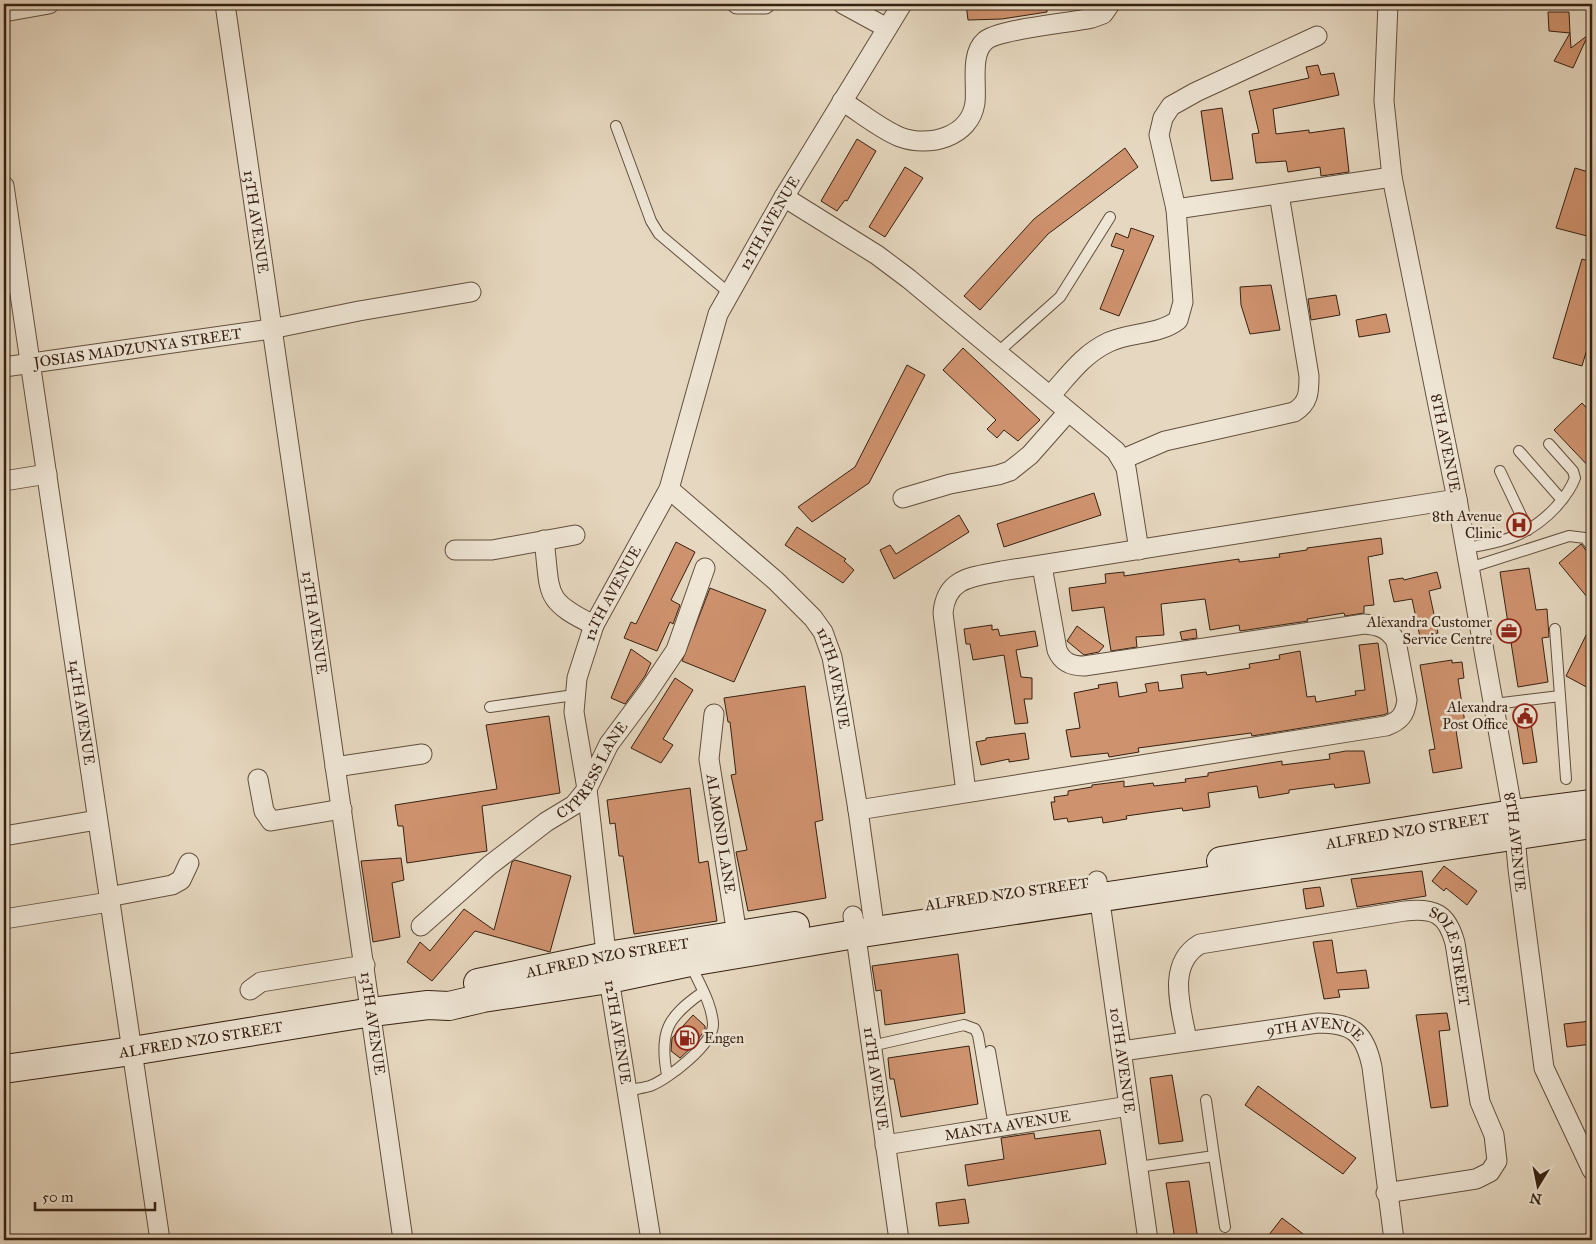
<svg xmlns="http://www.w3.org/2000/svg" width="1596" height="1244" font-family="'IM FELL Great Primer',serif">
  <style>
    .building { fill: #cf926e; stroke: #362111 }
    .lines { fill: none; stroke-linecap: round; stroke-linejoin: round }
    .lane-casing { stroke: #624f3d; stroke-width: 12 }
    .street-casing { stroke: #624f3d; stroke-width: 21 }
    .secondary-casing { stroke: #362111; stroke-width: 30 }
    .lane { stroke: #efe6d6; stroke-width: 10 }
    .street { stroke: #efe6d6; stroke-width: 19 }
    .secondary { stroke: #efe6d6; stroke-width: 28 }
    .labels { text-anchor: middle; stroke-width: 5; stroke-linejoin: round; paint-order: stroke }
    .street-label { font-size: 15px; fill: #362111; stroke: #efe6d6 }
    .poi-label { font-size: 15px; fill: #362111; stroke: #efe6d6; text-anchor: end }
  </style>
  <rect width="100%" height="100%" fill="#e6d8c0"/>
  <filter id="stains"><feTurbulence type="fractalNoise" baseFrequency=".004" numOctaves="4"/><feColorMatrix values="0 0 0 0 .2 0 0 0 0 .09 0 0 0 0 .02 0 0 0 .5 -.17"/></filter>
  <radialGradient id="worn" r=".72"><stop offset=".6" stop-color="#630" stop-opacity="0"/><stop offset="1" stop-color="#630" stop-opacity=".3"/></radialGradient>
  <path class="building" d="M966,4H1047V12L1002,19L968,20Z
    M1548,12H1569L1570,33L1549,31Z
    M1570,33L1571,48L1588,35L1573,68L1554,61Z
    M1318,65L1321,75L1334,73L1339,95L1273,109L1276,134L1309,130V133L1344,128L1349,172L1321,176L1320,167L1288,172L1286,161L1256,163L1252,134L1259,133L1249,91L1309,78L1306,67Z
    M1222,108L1233,179L1211,181L1201,111Z
    M857,139L876,151L847,201L845,200L837,211L821,201Z
    M1125,148L1138,167L1048,234L980,310L964,296L1034,219Z
    M905,167L923,178L885,237L869,227Z
    M1575,168L1592,173V222L1587,236L1556,228Z
    M1131,228L1154,236L1119,316L1100,309L1124,250L1111,246L1116,233L1128,238Z
    M1582,259L1592,262V332L1582,366L1553,358Z
    M1271,285L1280,330L1250,334L1241,305L1240,287Z
    M1336,295L1340,315L1311,320L1308,299Z
    M1386,314L1390,332L1359,337L1356,320Z
    M963,348L1040,420L1018,441L1004,430L997,438L987,429L996,420L943,370Z
    M907,365L925,375L869,483L812,522L798,507L855,467Z
    M1582,403L1592,414V470L1554,430Z
    M1094,493L1101,515L1004,547L997,524Z
    M959,515L969,532L894,579L880,550L890,545L896,554Z
    M797,527L846,559L844,561L854,570L843,583L785,545Z
    M1381,538L1383,554L1368,557L1374,605L1364,606V613L1345,616L1344,613L1307,619L1308,621L1240,631L1239,625L1210,630L1205,599L1161,604L1164,635L1136,637L1137,647L1111,651L1104,607L1072,611L1069,588L1106,583L1105,574L1124,572V576L1239,559V562L1280,557L1279,554L1307,550V548Z
    M676,542L695,552L671,600L680,605L673,624L670,622L657,651L624,638L631,622L636,624Z
    M1581,544L1592,558V603L1559,563Z
    M1529,568L1536,610L1547,609L1549,637L1542,638L1548,682L1518,687L1500,572Z
    M1437,572L1441,588L1429,591L1438,633L1420,637L1412,599L1394,602L1389,580L1403,578L1404,580Z
    M710,588L766,610L734,682L682,661Z
    M1592,623V690L1566,676Z
    M992,625V630L998,629L1000,636L1035,631L1038,646L1016,650L1021,677L1032,678V699H1024L1028,723L1015,724L1004,655L973,660L970,644H966L964,629Z
    M1077,626L1104,646L1099,652L1084,655L1067,641Z
    M1196,629L1197,638L1182,640L1180,632Z
    M1378,643L1388,713L1383,715L1252,736L1251,733L1138,748L1139,752L1109,757L1108,753L1071,757L1066,730L1080,728L1074,693L1099,688L1098,685L1117,682L1119,697L1147,692L1145,684L1158,682L1159,691L1183,688L1181,675L1206,672L1207,675L1250,668L1249,664L1280,659L1279,655L1300,651L1307,697L1315,696L1316,702L1356,695L1355,691L1365,690L1359,645Z
    M631,649L651,663L645,676L625,704L611,698Z
    M1452,660V663L1462,662L1464,678L1458,679L1465,723L1455,724L1462,768L1433,773L1429,750L1435,749L1420,665Z
    M675,678L693,690L663,739L673,745L661,763L631,748Z
    M805,686L823,820L815,822L826,898L748,911L736,852L747,850L731,775L736,774L730,722H728L724,698Z
    M1529,710L1537,762L1523,764L1515,713Z
    M549,716L560,793L482,806L487,851L407,863L403,826H398L395,805L497,789L486,725Z
    M1025,733L1029,759L1009,762V759L981,765L976,742L986,740V738Z
    M1346,751H1364L1370,783L1335,788L1334,784L1289,790V793L1259,798L1257,786L1208,793L1210,807L1183,811L1182,808L1126,816L1127,819L1103,823L1102,817L1068,822L1067,818L1054,820L1051,802H1055L1054,797L1068,795V791L1092,787V785L1124,781V787L1153,783L1154,786L1186,782L1185,779L1208,776V773L1282,761V765L1330,759L1329,754Z
    M690,788L699,863L708,861L717,921L634,934L623,856H619L615,823L610,824L607,800Z
    M401,858L404,880L392,883L400,937L373,942L361,861Z
    M515,860L571,876L550,952L475,931L432,981L407,962L420,942L430,951L464,909L494,930L512,862Z
    M1444,866L1477,891L1467,905L1446,888L1444,891L1432,881Z
    M1422,871L1426,896L1357,907L1351,879Z
    M1320,887L1324,906L1306,909L1303,889Z
    M1332,940L1337,973L1366,970L1369,988L1338,990L1340,997L1324,999L1313,942Z
    M958,954L965,1013L885,1025L881,990L876,991L872,966Z
    M1447,1013L1450,1030L1439,1031L1448,1106L1431,1108L1416,1015Z
    M693,1015L705,1026V1030L693,1046L680,1058L671,1051L672,1038Z
    M1591,1021L1592,1044L1567,1047L1564,1024Z
    M969,1046L978,1104L901,1117L894,1079H890L888,1058Z
    M1172,1075L1183,1141L1159,1144L1150,1078Z
    M1258,1086L1356,1158L1343,1174L1245,1105Z
    M1100,1130L1106,1164L968,1186L965,1165L1004,1159L1001,1138L1034,1133L1035,1139Z
    M1189,1181L1198,1240H1175L1166,1183Z
    M965,1199L969,1223L939,1226L936,1203Z
    M1282,1218L1311,1240H1265Z"/>
  <g class="lines">
    <g class="lane-casing">
      <path id="lane" d="M616,126L651,221L659,234L729,293
        M997,353L1060,297L1110,217
        M1519,451L1562,500
        M1500,471L1528,530
        M1466,548C1503,542 1529,536 1556,507C1564,498 1571,489 1575,478L1573,471L1549,444
        M1469,568L1569,536L1585,538L1592,547
        M1555,629L1560,696
        M1494,704L1560,696L1566,779
        M490,707L574,695
        M871,1046L964,1025L975,1029L978,1035L994,1127
        M990,1051L1003,1126
        M667,1075C659,1032 667,1017 703,992
        M627,1091C634,1089 643,1088 650,1086C667,1080 714,1044 713,1024C712,1003 698,982 690,963
        M1206,1100L1214,1156
        M1138,1167L1214,1156L1225,1227"/>
    </g>
    <g class="street-casing">
      <g id="street">
        <path id="s1" d="M225,4C283,416 347,828 403,1240"/>
        <path d="M737,4H765"/>
        <path d="M843,4L887,28"/>
        <path id="s2" d="M1388,4L1384,101L1392,177L1457,499L1513,814L1518,869L1544,1068L1592,1170"/>
        <path d="M4,12L49,4"/>
        <path d="M842,101C860,112 880,129 900,137C929,148 970,137 975,103C977,84 970,54 985,41C998,29 1070,23 1092,18L1103,14L1110,4"/>
        <path id="s3" d="M4,186L160,1240"/>
        <path d="M784,197L877,255L909,279L1116,451L1126,468L1139,550"/>
        <path d="M1176,209L1159,135L1163,118L1171,106L1196,92L1317,36"/>
        <path id="s4" d="M4,367L271,329L359,311L471,292"/>
        <path d="M1050,396C1068,376 1083,354 1109,342C1131,332 1159,335 1178,320L1183,302L1176,209L1392,177"/>
        <path d="M1123,459L1165,441L1294,412C1309,403 1309,392 1309,376L1279,194"/>
        <path d="M4,481L47,474"/>
        <path id="s5" d="M669,489L776,581L813,618L823,632L832,657L841,707L858,810L875,932"/>
        <path d="M903,498L950,484L998,475L1010,471L1030,455L1068,412"/>
        <path d="M544,540C551,594 542,600 594,625"/>
        <path d="M455,550H492L575,535"/>
        <path id="s6" d="M714,714L709,759L739,947"/>
        <path d="M335,767L422,754"/>
        <path d="M258,779L264,811L271,821L342,809"/>
        <path d="M966,792L943,613C946,577 973,577 1002,571L1457,499"/>
        <path d="M858,810L1386,726C1400,721 1405,715 1407,700L1396,641C1388,628 1378,625 1364,624L1084,666C1071,666 1062,662 1057,650L1042,566"/>
        <path d="M4,836L97,820"/>
        <path id="s7" d="M1097,881L1148,1240"/>
        <path d="M108,897L172,885L181,880L189,863"/>
        <path id="s8" d="M853,916L899,1240"/>
        <path d="M4,919L109,902"/>
        <path id="s9" d="M421,926L490,865L546,822L574,805L587,789L609,744L647,693L676,650L705,568"/>
        <path d="M250,990L261,982L365,965"/>
        <path id="s10" d="M1187,1040C1181,1008 1166,964 1200,944L1405,911C1434,908 1447,913 1455,943L1480,1102L1494,1135L1497,1161L1490,1172L1476,1179L1386,1193"/>
        <path id="s11" d="M1122,1051L1318,1023C1353,1023 1365,1033 1372,1067L1394,1240"/>
        <path id="s12" d="M885,1145L1129,1106"/>
        <path id="s13" d="M651,1240L609,979L587,789L574,712L577,678L594,625L669,489L718,314L784,197L902,4"/>
      </g>
    </g>
    <g class="secondary-casing">
      <g id="secondary">
        <path id="s14" d="M1221,861L1513,814L1592,804"/>
        <path id="s15" d="M478,983L607,956L795,926"/>
        <path id="s16" d="M4,1069L132,1051L372,1012L428,1005L449,1006L483,998L609,979L690,962L855,934L1592,824"/>
      </g>
    </g>
    <use href="#lane" class="lane"/>
    <use href="#street" class="street"/>
    <use href="#secondary" class="secondary"/>
  </g>
  <defs>
    <g id="hospital-ring" transform="scale(1.25)"><circle r="9.5" fill="#efe6d6" stroke="#8f2418" stroke-width="1.5"/><path d="M-5-5h3v3.5h4V-5h3V5h-3V1.5h-4V5h-3Z" fill="#8f2418"/></g>
    <g id="office-ring" transform="scale(1.25)"><circle r="9.5" fill="#efe6d6" stroke="#8f2418" stroke-width="1.5"/><path d="M-6-3h4V-5.5h4V-3h4V5H-6ZM-1-4.5V-3h2v-1.5ZM-6 0V1H6V0Z" fill="#8f2418"/></g>
    <g id="civic-ring" transform="scale(1.25)"><circle r="9.5" fill="#efe6d6" stroke="#8f2418" stroke-width="1.5"/><path d="M-.6-6.5H3V-4.5H.6V-3L4-1V1h2V6H-6V1h2V-1L-.6-3ZM-1.2 2.5V6h2.4V2.5Z" fill="#8f2418"/></g>
    <g id="fuel-ring" transform="scale(1.25)"><circle r="9.5" fill="#efe6d6" stroke="#8f2418" stroke-width="1.5"/><path d="M-5.5-6h7V0h2V4h1.3V-2.5L3-4.5l.8-.8L6-3V5H2.5V1h-1V6h-7ZM-4.2-4.7v3.2H.2V-4.7Z" fill="#8f2418"/></g>
  </defs>
  <g fill-rule="evenodd">
    <use href="#hospital-ring" x="1519" y="525"/>
    <use href="#office-ring" x="1509" y="631"/>
    <use href="#civic-ring" x="1525" y="716"/>
    <use href="#fuel-ring" x="687" y="1038"/>
  </g>
  <g class="labels">
    <g class="street-label">
      <text dy="5" stroke="none"><textPath href="#s1" startOffset="220">13TH AVENUE</textPath></text>
      <text dy="5" stroke="none"><textPath href="#s13" startOffset="1065">12TH AVENUE</textPath></text>
      <text dy="5" stroke="none"><textPath href="#s4" startOffset="135">JOSIAS MADZUNYA STREET</textPath></text>
      <text dy="5" stroke="none"><textPath href="#s2" startOffset="445">8TH AVENUE</textPath></text>
      <text dy="5" stroke="none"><textPath href="#s13" startOffset="660">12TH AVENUE</textPath></text>
      <text dy="5" stroke="none"><textPath href="#s1" startOffset="625">13TH AVENUE</textPath></text>
      <text dy="5" stroke="none"><textPath href="#s5" startOffset="258">11TH AVENUE</textPath></text>
      <text dy="5" stroke="none"><textPath href="#s3" startOffset="532">14TH AVENUE</textPath></text>
      <text dy="5" stroke="none"><textPath href="#s9" startOffset="234">CYPRESS LANE</textPath></text>
      <text dy="5" stroke="none"><textPath href="#s14" startOffset="189">ALFRED NZO STREET</textPath></text>
      <text dy="5" stroke="none"><textPath href="#s6" startOffset="121">ALMOND LANE</textPath></text>
      <text dy="5" stroke="none"><textPath href="#s2" startOffset="850">8TH AVENUE</textPath></text>
      <text transform="translate(1007 894) rotate(-8)" y="5">ALFRED NZO STREET</text>
      <text dy="5" stroke="none"><textPath href="#s15" startOffset="132">ALFRED NZO STREET</textPath></text>
      <text dy="5" stroke="none"><textPath href="#s10" startOffset="390">SOLE STREET</textPath></text>
      <text dy="5" stroke="none"><textPath href="#s1" startOffset="1030">13TH AVENUE</textPath></text>
      <text transform="translate(618 1032) rotate(81)" y="5">12TH AVENUE</text>
      <text dy="5" stroke="none"><textPath href="#s11" startOffset="196">9TH AVENUE</textPath></text>
      <text dy="5" stroke="none"><textPath href="#s16" startOffset="199">ALFRED NZO STREET</textPath></text>
      <text dy="5" stroke="none"><textPath href="#s7" startOffset="181">10TH AVENUE</textPath></text>
      <text dy="5" stroke="none"><textPath href="#s8" startOffset="164">11TH AVENUE</textPath></text>
      <text dy="5" stroke="none"><textPath href="#s12" startOffset="124">MANTA AVENUE</textPath></text>
    </g>
    <g class="poi-label">
      <text x="1502" y="521">8th Avenue<tspan x="1502" dy="17">Clinic</tspan></text>
      <text x="1492" y="627">Alexandra Customer<tspan x="1492" dy="17">Service Centre</tspan></text>
      <text x="1508" y="712">Alexandra<tspan x="1508" dy="17">Post Office</tspan></text>
      <text x="704" y="1043" text-anchor="start">Engen</text>
    </g>
  </g>
  <rect width="1596" height="1244" fill="none" stroke="#e6d8c0" stroke-width="20"/>
  <rect x="5" y="5" width="1586" height="1234" fill="none" stroke="#362111" stroke-width="2.5"/>
  <rect x="10" y="10" width="1576" height="1224" fill="none" stroke="#362111"/>
  <g transform="translate(1538 1186) rotate(190)" stroke="#efe6d6" stroke-width="4" paint-order="stroke">
  <path d="M0-4L9 19L0 12L-9 19Z" fill="#362111"/>
  <text y="-8" font-size="14" font-weight="bold" text-anchor="middle" fill="#362111">N</text>
  </g>
  <path d="M35 1202v8h120v-8" fill="none" stroke="#362111" stroke-width="2.5"/>
  <text x="42" y="1202" font-size="15" fill="#362111" stroke="#efe6d6" stroke-width="4" paint-order="stroke">50 m</text>
  <rect width="100%" height="100%" filter="url(#stains)"/>
  <rect width="100%" height="100%" fill="url(#worn)"/>
</svg>
